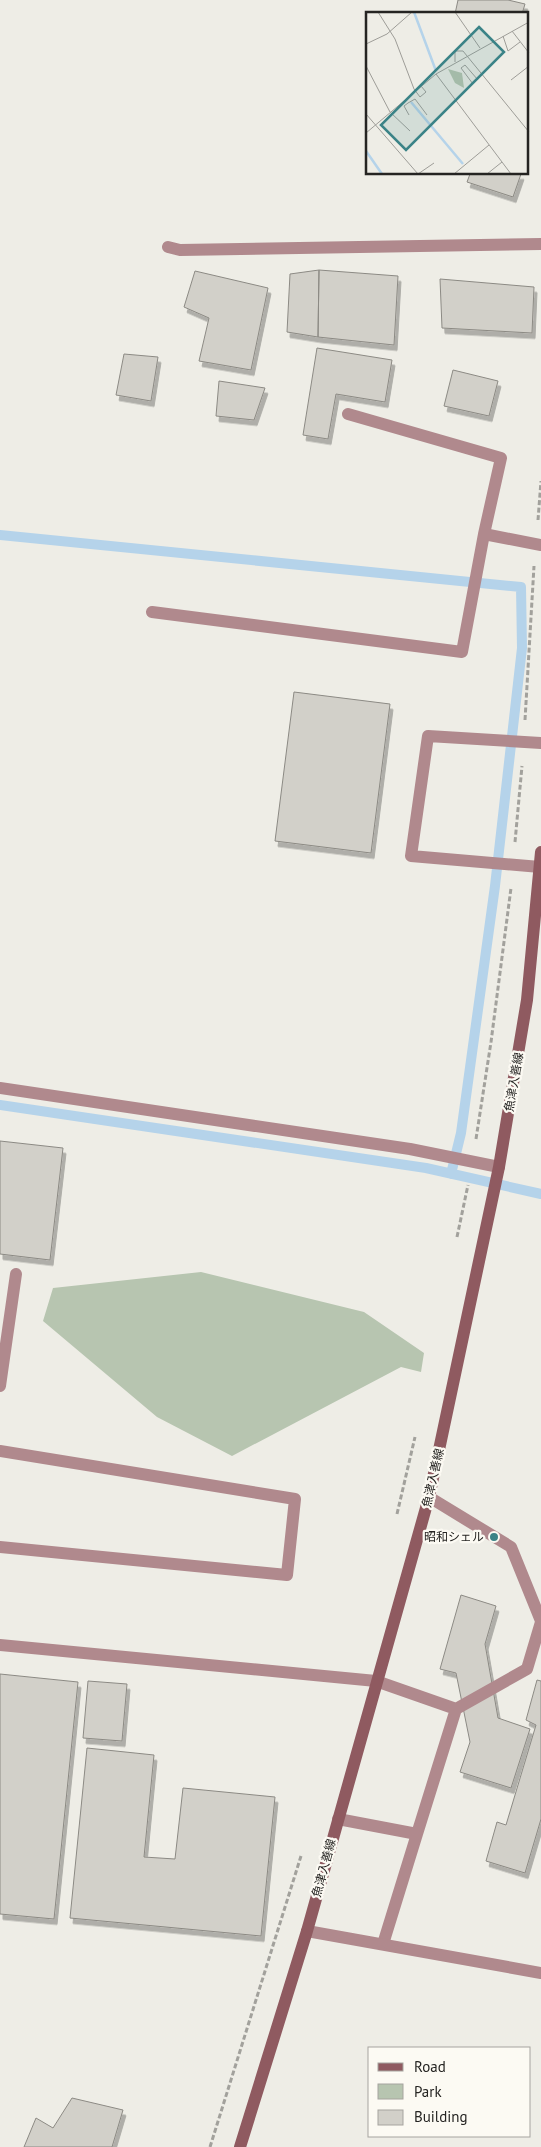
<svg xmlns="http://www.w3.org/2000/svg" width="541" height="2147" font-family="'PT Sans','Noto Sans JP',sans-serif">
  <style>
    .green { fill: #b7c5b0 }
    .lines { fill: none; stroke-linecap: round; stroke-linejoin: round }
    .stream { stroke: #b5d3ea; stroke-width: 10 }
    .building { fill: #d2d0c9; stroke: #8c8a84; filter: url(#shadow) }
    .path { stroke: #a2a19c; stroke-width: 3; stroke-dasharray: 5 2.5; stroke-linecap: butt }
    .lane { stroke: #b0898d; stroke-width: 12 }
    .street { stroke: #b0898d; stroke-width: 12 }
    .secondary { stroke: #8f5a60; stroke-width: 12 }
    .poi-dot { fill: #3b8387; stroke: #fcfaf3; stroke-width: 2 }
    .labels { text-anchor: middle; stroke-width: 4.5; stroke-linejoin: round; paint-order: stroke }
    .street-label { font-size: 12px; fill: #252422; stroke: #fcfaf3 }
    .poi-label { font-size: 12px; fill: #252422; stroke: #fcfaf3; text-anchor: end }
    .inset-river { fill: none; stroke: #b5d3ea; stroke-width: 2.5 }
    .inset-road { fill: none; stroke: #9e9d98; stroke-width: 1 }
    .view { fill: #3b8387; fill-opacity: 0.15; stroke: #3b8387; stroke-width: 2.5 }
    .inset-edge { fill: none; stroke: #252422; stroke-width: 2.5 }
  </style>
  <defs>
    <filter id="shadow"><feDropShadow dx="3" dy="5.5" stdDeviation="0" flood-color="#0004"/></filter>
  </defs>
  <rect width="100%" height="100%" fill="#eeede6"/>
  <path class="green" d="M201,1272L364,1312L424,1353L421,1372L401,1367L232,1456L157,1417L43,1321L53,1288Z"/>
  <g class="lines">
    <path class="stream" d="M0,535L521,587L522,648L495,886L461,1133L451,1174
      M0,1105L426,1168L541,1194"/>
  </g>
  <path class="building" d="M458,0H508L525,4L522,14H455Z
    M470,174H521L513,197L467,182Z
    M319,270L398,276L394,345L318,337Z
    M319,270L318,337L287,332L290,274Z
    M195,271L268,288L251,370L199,361L209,318L184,307Z
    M440,279L534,287L532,333L442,328Z
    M317,348L392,360L385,402L336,394L328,439L303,435Z
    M124,354L158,357L151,401L116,395Z
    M453,370L498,381L489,416L444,406Z
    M219,381L265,388L254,420L216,416Z
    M294,692L390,704L371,853L275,841Z
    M0,1141L63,1148L50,1260L0,1254Z
    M461,1595L496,1606L485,1644L498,1718L530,1729L511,1788L460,1772L470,1742L456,1673L440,1669Z
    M0,1674L78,1682L54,1919L0,1914Z
    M537,1680L541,1681V1819L525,1873L486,1861L497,1822L506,1825L536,1725L526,1720Z
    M88,1681L127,1684L122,1741L83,1738Z
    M87,1748L154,1755L144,1857L175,1859L183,1788L275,1797L261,1936L70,1918Z
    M72,2098L123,2110L112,2147H24L36,2118L53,2128Z"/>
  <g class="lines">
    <path class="path" d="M538,520L541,481
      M525,720L534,566
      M515,842L522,766
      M476,1139L491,1042L511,888
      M457,1237L468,1185
      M397,1514L415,1437
      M210,2147L301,1856"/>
    <path class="lane" d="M348,414L501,458L484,534L541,545
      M152,612L462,652L484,534
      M540,867L411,856L428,736L541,743
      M0,1386L16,1274
      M0,1451L295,1499L287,1575L0,1547
      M429,1497L511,1547L541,1621
      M376,1681L456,1709L527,1669L541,1622
      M338,1819L417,1834L456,1709
      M383,1944L417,1834"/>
    <path class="street" d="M168,247L180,250L541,244
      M0,1088L410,1149L499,1167
      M0,1645L376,1681
      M307,1931L541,1973"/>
    <path class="secondary" d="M240,2147L307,1931L429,1497L499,1167L527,1000L541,852"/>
  </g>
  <circle class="poi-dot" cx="494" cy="1537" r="5"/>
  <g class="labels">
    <g class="street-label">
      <text transform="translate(514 1082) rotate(-80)" y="4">魚津入善線</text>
      <text transform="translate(433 1478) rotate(-77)" y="4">魚津入善線</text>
      <text transform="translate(324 1868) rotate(-75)" y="4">魚津入善線</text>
    </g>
    <g class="poi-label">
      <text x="484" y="1541">昭和シェル</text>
    </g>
  </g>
  <g transform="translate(366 12)">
    <rect width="162" height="162" fill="#eeede6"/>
    <path d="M82,57L96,61L98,76L89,71Z" fill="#b7c5b0"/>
    <path class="inset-river" d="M48,0L70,59M45,90L97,152M0,139L16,162"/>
    <path class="inset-road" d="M12,0L29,27L48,77L54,85L60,80L55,74M89,0L114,36M146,19L163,41M137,24L142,39L154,30M0,32L21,22L46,0M89,50V39H97L163,120M0,54L24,100L44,119M70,62L145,162M145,68L163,54M107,72L95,56L99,53L112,68M42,91L49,87L61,103M42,91L38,94L43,103M0,102L52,162M0,121L70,62L163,10M52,162L68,151M88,162L123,133M121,162L136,150"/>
    <path class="view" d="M113,15L138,40L40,138L15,113Z"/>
    <rect width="162" height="162" class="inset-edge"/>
  </g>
  <rect x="368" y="2047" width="162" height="90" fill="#fcfaf3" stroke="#a6a49f"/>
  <rect x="378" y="2063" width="25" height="8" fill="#8f5a60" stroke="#a6a49f"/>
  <text x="414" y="2072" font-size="15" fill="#252422">Road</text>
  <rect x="378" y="2084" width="25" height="15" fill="#b7c5b0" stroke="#a6a49f"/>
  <text x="414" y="2097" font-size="15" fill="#252422">Park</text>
  <rect x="378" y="2110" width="25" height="15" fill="#d2d0c9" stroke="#a6a49f"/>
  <text x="414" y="2122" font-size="15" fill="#252422">Building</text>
</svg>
